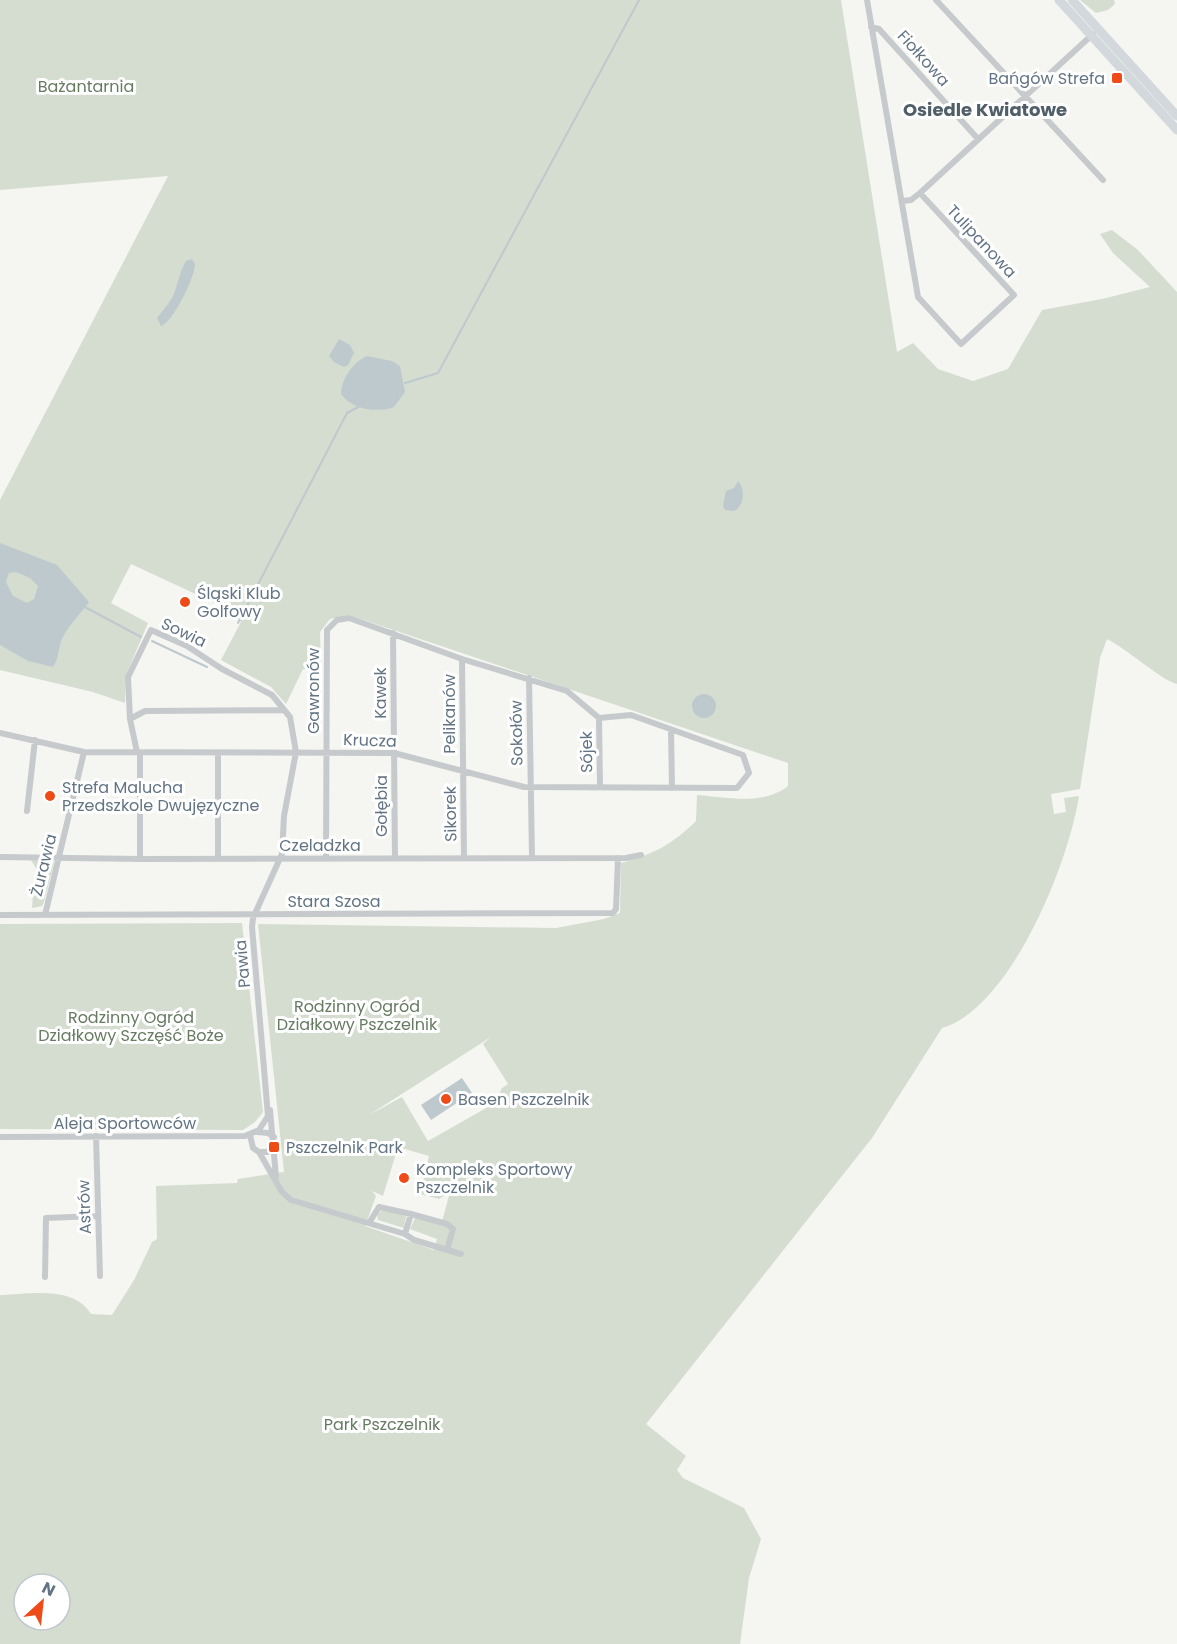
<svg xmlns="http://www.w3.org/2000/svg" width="1177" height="1644" font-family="Poppins,sans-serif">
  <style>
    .green { fill: #d5ddd1; fill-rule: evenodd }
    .water { fill: #bec9ce; fill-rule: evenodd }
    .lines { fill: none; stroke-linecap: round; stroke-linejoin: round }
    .stream { stroke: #bec9ce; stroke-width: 2 }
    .minor { stroke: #c7cacd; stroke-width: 6 }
    .primary { stroke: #d3d8dc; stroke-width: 9 }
    .poi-dot { fill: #ee4b18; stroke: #fff; stroke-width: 2 }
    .labels { text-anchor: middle; stroke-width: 6; stroke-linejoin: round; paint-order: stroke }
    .street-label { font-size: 16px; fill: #627484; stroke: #fff }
    .poi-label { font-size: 16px; fill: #627484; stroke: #fff; text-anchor: start }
    .park-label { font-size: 16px; fill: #667b61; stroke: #fff }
    .neighbourhood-label { font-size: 18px; font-weight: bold; fill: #505e68; stroke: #fff }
  </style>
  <rect width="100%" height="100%" fill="#f5f5f1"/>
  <path class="green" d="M0,0H841L897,352L913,343L938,369L973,381L1008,369L1042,310L1102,299L1150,287L1113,253L1100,234L1112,230L1138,250L1177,292V684C1162,681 1126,648 1107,639L1100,658L1080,789L1051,794L1054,814L1066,812L1064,798L1079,796C1069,862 1011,1008 942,1028L872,1138L646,1424L686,1456L677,1470L683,1478L744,1508L761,1539L749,1578L740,1644H0V1295C28,1294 74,1285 91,1314L112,1315L134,1280L152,1242L157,1239L156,1186L237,1183L238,1179L284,1172L258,924L556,928L604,919L620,913L621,863C652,855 673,844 696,821L697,795C726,797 763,806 788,786V763L349,615L330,619L320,632L321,670L303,669L286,704L271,687L221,660L241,622L232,611L131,564L111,603L148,623L126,675L125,703L93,692L0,670V500L168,176L0,190ZM491,1037L483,1044L508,1084L502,1088L495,1103L428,1141L402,1097L369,1115ZM398,1147L429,1156L420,1194L439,1199L450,1192L441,1225L415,1218L410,1229L437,1239L434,1250L365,1226L376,1196L372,1191L383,1196ZM24,1584H60V1620H24Z
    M1080,0H1114L1115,4L1108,10L1096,13Z
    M31,860L52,861L54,863L44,902L42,906L32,908L33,894L40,893L39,873Z
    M242,923L263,1112L255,1122L243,1130L0,1129V924Z
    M383,1210L406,1216L404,1228L378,1220L377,1214Z"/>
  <path class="water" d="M192,259L195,264C195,277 173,322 161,326L157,318C162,311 168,305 172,298C178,286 179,272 186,261Z
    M339,339L350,345L354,353L348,365L344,367L334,362L329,356Z
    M367,356L392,361L400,366L405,392L394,407C379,413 351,410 341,394C342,378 352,363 367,356Z
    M738,481C746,489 744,506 734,511L725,510L723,506L726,491L734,488Z
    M0,543L57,565L89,602C80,615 64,629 60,645C58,654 58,659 53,667L28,661L0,645ZM16,572L30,578L38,586L34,599L27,603L13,596L6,582L9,573Z
    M692 706a12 12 0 1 1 24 0a12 12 0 1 1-24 0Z
    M462,1078L472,1093L431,1120L421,1105Z"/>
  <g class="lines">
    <path class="stream" d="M405,383L438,373L639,0
      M85,607L141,637
      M238,623L347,413L360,406
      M152,641L207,667"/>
    <path class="minor" d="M867,0L918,297L961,344L1014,295L920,193
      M936,0L1103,180
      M871,27L879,29L978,139
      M903,201L911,200L920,193L1093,34
      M393,633L395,858
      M462,659L464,858
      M529,678L532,858
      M599,718L600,786
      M671,730L672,788
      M0,733L84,752L386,753H394L524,787L737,788L749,773L743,755L631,715L599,718L567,691L462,659L349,618L337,620L327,630L326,859
      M137,752L130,719L145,711L283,710
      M218,753V859
      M27,811L35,740
      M0,857L140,859L626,858L641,855
      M140,859V753
      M0,915L613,913L616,909L618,858
      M45,915L84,752
      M270,1110L276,1177
      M257,1132L268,1133L274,1137
      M250,1135L253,1148L259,1152L282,1192L291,1200L405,1234L414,1240L461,1254
      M96,1136L100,1276
      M0,1137L245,1136L259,1130L268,1116L252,927L253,918L282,854L284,816L296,752L290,717L272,695L222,669L187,646L151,630L128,677L130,719
      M259,1152H267L274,1147
      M411,1214L447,1224L453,1229L447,1250
      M369,1223L379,1207L411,1214L405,1234
      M45,1277L46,1218L97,1216"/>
    <path class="primary" d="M1059,0L1177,130
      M1072,0L1177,116"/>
  </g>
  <g class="poi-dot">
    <rect x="1111" y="72" width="12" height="12" rx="3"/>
    <circle cx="185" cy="602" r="6"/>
    <circle cx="50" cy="796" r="6"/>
    <circle cx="446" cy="1099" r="6"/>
    <rect x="268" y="1141" width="12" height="12" rx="3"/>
    <circle cx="404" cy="1178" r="6"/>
  </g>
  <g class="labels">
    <g class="street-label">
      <text transform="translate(924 58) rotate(48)" y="6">Fiołkowa</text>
      <text transform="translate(982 241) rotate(47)" y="6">Tulipanowa</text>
      <text transform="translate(184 632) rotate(25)" y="6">Sowia</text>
      <text transform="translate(313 691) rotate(-90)" y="6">Gawronów</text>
      <text transform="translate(380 693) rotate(-90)" y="6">Kawek</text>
      <text transform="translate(449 714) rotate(-90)" y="6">Pelikanów</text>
      <text transform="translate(516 733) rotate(-91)" y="6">Sokołów</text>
      <text transform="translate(370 740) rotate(2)" y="6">Krucza</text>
      <text transform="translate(586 752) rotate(-91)" y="6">Sójek</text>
      <text transform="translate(381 806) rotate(-90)" y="6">Gołębia</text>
      <text transform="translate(450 814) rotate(-91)" y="6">Sikorek</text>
      <text x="320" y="851">Czeladzka</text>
      <text transform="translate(43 865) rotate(-76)" y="6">Żurawia</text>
      <text x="334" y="907">Stara Szosa</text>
      <text transform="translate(242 964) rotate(-95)" y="6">Pawia</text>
      <text x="125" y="1129">Aleja Sportowców</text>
      <text transform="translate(84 1207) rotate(-92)" y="6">Astrów</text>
    </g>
    <g class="poi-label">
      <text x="1105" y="84" text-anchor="end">Bańgów Strefa</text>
      <text x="197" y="599">Śląski Klub<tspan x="197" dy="18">Golfowy</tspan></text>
      <text x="62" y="793">Strefa Malucha<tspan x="62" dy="18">Przedszkole Dwujęzyczne</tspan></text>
      <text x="458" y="1105">Basen Pszczelnik</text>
      <text x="286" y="1153">Pszczelnik Park</text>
      <text x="416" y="1175">Kompleks Sportowy<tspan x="416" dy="18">Pszczelnik</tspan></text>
    </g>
    <g class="park-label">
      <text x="86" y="92">Bażantarnia</text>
      <text x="357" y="1012">Rodzinny Ogród<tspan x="357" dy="18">Działkowy Pszczelnik</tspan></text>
      <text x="131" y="1023">Rodzinny Ogród<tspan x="131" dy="18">Działkowy Szczęść Boże</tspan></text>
      <text x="382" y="1430">Park Pszczelnik</text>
    </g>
    <g class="neighbourhood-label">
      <text x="985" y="116">Osiedle Kwiatowe</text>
    </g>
  </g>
  <g transform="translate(42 1602) rotate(27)"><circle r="28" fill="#ffffff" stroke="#c0c7ce" stroke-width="1.5"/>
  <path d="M0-4.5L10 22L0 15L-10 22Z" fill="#ee4b18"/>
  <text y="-9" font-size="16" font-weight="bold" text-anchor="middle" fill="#627484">N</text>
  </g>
</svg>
